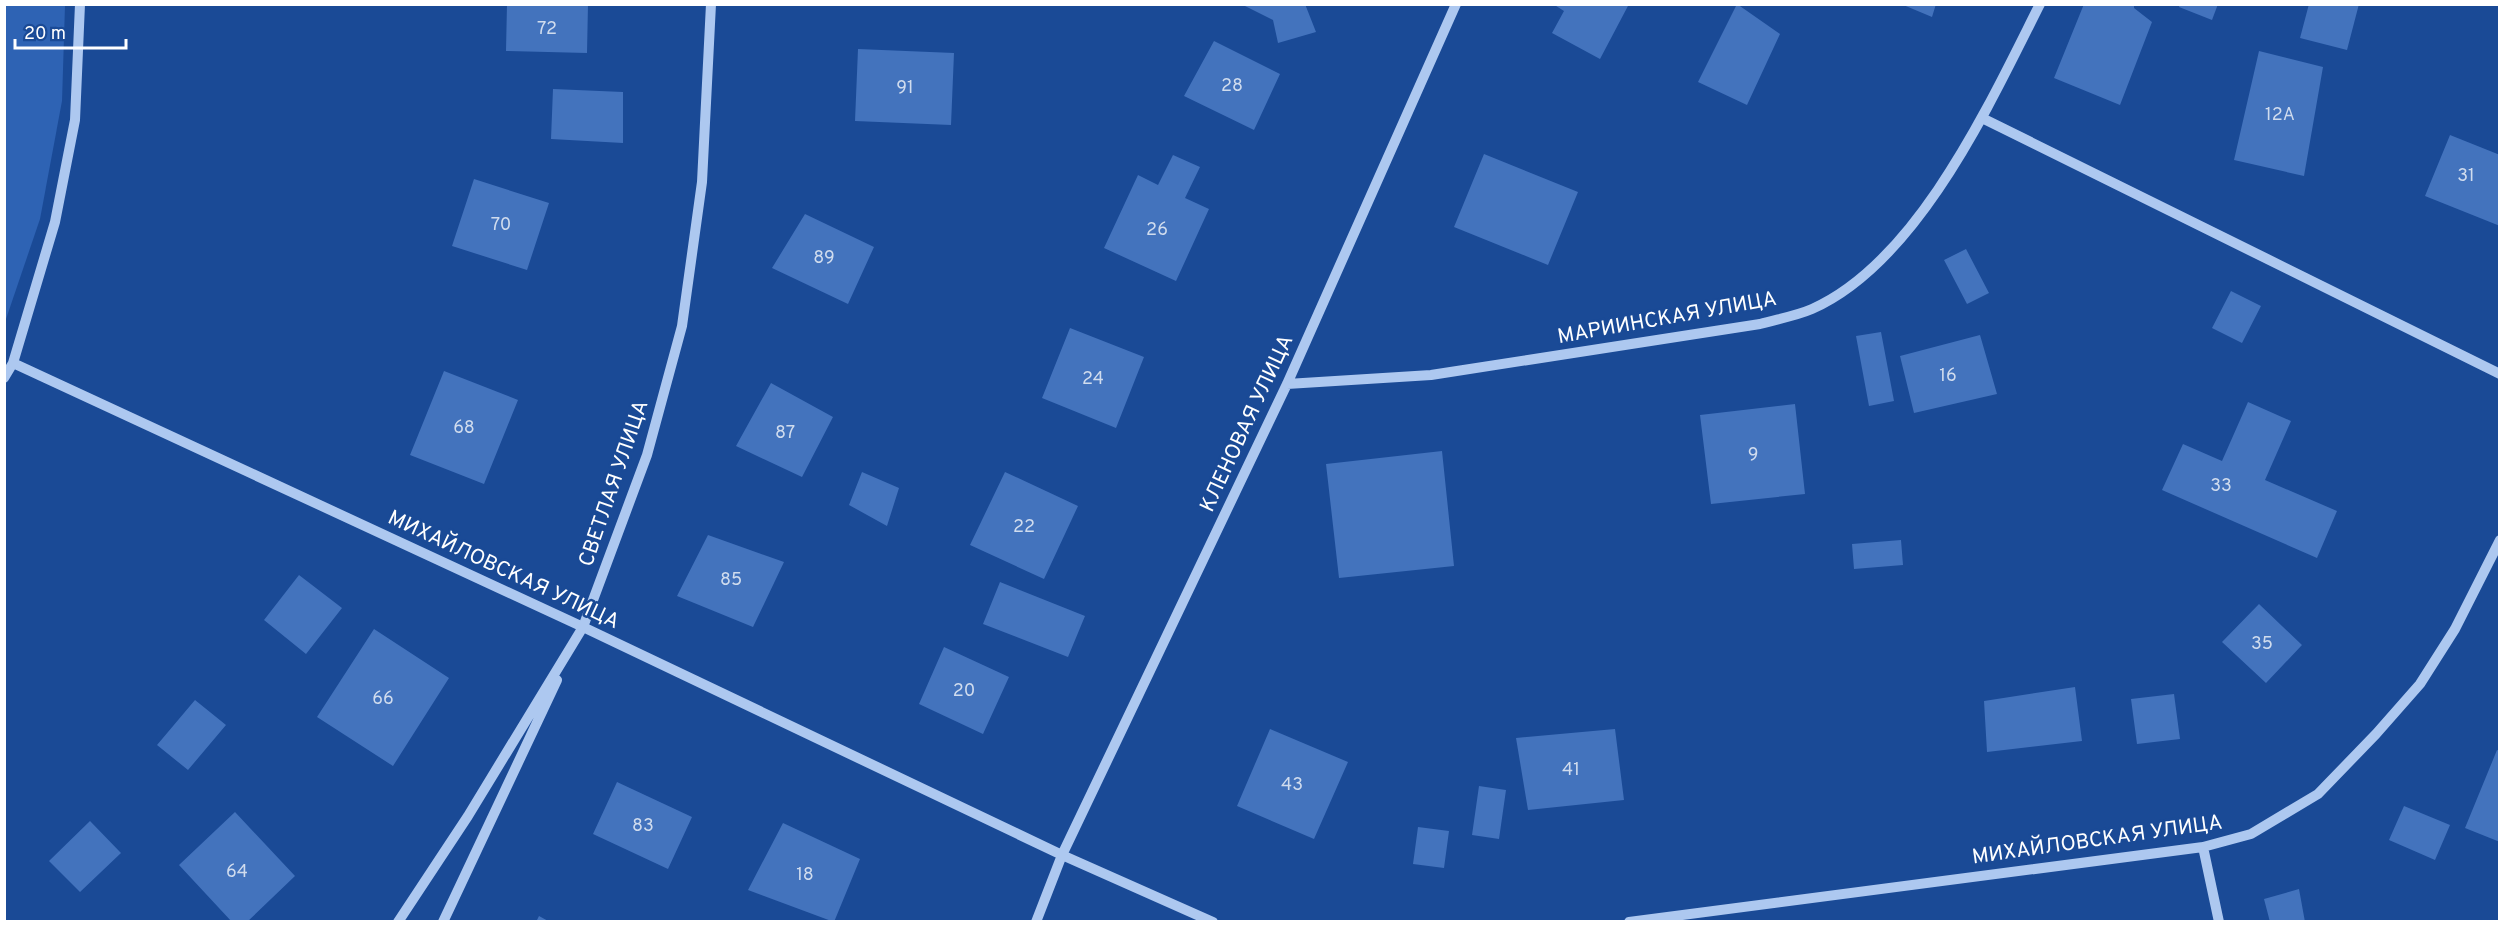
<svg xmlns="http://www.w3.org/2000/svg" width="2504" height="926" font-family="Overpass,sans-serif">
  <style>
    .green { fill: #2e63b4 }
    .building { fill: #4373bd }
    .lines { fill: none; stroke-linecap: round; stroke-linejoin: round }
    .minor { stroke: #adc8f0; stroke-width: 10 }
    .labels { text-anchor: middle; stroke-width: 5; stroke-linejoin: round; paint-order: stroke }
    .number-label { font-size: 18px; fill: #d0dcee }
    .street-label { font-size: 21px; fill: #fff; stroke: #1a4a96 }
  </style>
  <rect width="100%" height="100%" fill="#1a4a96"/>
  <path class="green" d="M5,4L65,5L62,101L40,219L5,322Z"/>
  <path class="building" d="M507,4H588L587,53L506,51Z
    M1241,4H1305L1316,32L1278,43L1273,20Z
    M1553,4H1629L1600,59L1552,33L1564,11Z
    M1737,4L1780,34L1747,105L1698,82Z
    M1901,4H1936L1932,17Z
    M2084,4H2134V8L2152,22L2120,105L2054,78Z
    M2180,4H2218L2212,20L2179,7Z
    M2309,4H2359L2347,50L2300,38Z
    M1214,41L1280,74L1254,130L1184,96Z
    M858,49L954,53L951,125L855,121Z
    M2259,51L2323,67L2304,176L2234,160Z
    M553,89L623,92V143L551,139Z
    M2450,135L2500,155V226L2425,196Z
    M1484,154L1578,192L1548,265L1454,227Z
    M1173,155L1200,167L1185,198L1209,209L1176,281L1104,248L1138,175L1158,185Z
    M474,179L549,203L527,270L452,246Z
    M805,214L874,247L848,304L772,268Z
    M1966,249L1989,293L1967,304L1944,260Z
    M2231,291L2261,306L2242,343L2212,328Z
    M1070,328L1144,357L1116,428L1042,398Z
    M1881,332L1894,401L1869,406L1856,336Z
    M1980,335L1997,394L1914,413L1900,356Z
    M444,371L518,400L484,484L410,455Z
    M771,383L833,417L802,477L736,446Z
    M2248,402L2291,421L2265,480L2337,511L2317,558L2162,490L2183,444L2222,461Z
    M1795,404L1805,494L1711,504L1700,415Z
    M1442,451L1454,566L1339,578L1326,464Z
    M862,472L899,488L887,526L849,505Z
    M1005,472L1078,506L1044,579L970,545Z
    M708,535L784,562L753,627L677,596Z
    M1901,540L1903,565L1854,569L1852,544Z
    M299,575L342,608L306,654L264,620Z
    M1000,582L1085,616L1068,657L983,624Z
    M2259,604L2302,645L2266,683L2222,642Z
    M374,629L449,678L393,766L317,717Z
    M944,647L1009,677L983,734L919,704Z
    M2075,687L2082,741L1987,752L1984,701Z
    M2174,694L2180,739L2137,744L2131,699Z
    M195,700L226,725L188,770L157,745Z
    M1270,729L1348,762L1314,839L1237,806Z
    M1615,729L1624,800L1528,810L1516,738Z
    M2497,750L2500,751V842L2465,828Z
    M617,782L692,817L668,869L593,834Z
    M1479,786L1506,790L1499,839L1472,835Z
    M2404,806L2450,825L2435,860L2389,840Z
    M235,812L295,876L247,922H232L179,865Z
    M90,821L121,853L80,892L49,861Z
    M783,823L860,859L834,922L748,890Z
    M1418,827L1449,831L1444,868L1413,864Z
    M2299,889L2305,922H2270L2264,899Z
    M539,916L550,922H536Z"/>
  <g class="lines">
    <path class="minor" d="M1982,118L2500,374
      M13,363L583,627L1062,855L1213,922
      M4,378L13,363L55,222L75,120L80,4
      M1287,384L1431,375L1760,324C1777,319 1796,316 1812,309C1918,262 1990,103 2040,4
      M2203,847L2219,922
      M398,922L468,816L583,627L647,455L682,326L702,182L711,4
      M443,922L557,680
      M1036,922L1062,855L1287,384L1456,4
      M1629,922L2203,847L2251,834L2318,794L2376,734L2420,684L2455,629L2500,540"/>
  </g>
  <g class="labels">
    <g class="number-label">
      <text x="547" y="34">72</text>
      <text x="1232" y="91">28</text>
      <text x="905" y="93">91</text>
      <text x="2280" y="120">12А</text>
      <text x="2466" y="181">31</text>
      <text x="501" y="230">70</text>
      <text x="1157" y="235">26</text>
      <text x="824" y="263">89</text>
      <text x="1948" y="381">16</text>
      <text x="1093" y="384">24</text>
      <text x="464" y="433">68</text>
      <text x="785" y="438">87</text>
      <text x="1753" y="460">9</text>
      <text x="2221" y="491">33</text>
      <text x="1024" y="532">22</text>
      <text x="731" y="585">85</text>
      <text x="2262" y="649">35</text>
      <text x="964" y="696">20</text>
      <text x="383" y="704">66</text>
      <text x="1571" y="775">41</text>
      <text x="1292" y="790">43</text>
      <text x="643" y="831">83</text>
      <text x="237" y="877">64</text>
      <text x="805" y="880">18</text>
    </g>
    <g class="street-label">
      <text transform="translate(1667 317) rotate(-10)" y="7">МАРИИНСКАЯ УЛИЦА</text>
      <text transform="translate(1246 423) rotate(-65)" y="7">КЛЕНОВАЯ УЛИЦА</text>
      <text transform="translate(613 483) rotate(-71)" y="7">СВЕТЛАЯ УЛИЦА</text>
      <text transform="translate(504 569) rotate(25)" y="7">МИХАЙЛОВСКАЯ УЛИЦА</text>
      <text transform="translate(2097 839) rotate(-8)" y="7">МИХАЙЛОВСКАЯ УЛИЦА</text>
    </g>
  </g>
  <rect width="2504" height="926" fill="none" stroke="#ffffff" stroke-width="12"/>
  <path d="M15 39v9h111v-9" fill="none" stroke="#ffffff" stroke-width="3"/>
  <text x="24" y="39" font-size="18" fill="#ffffff" stroke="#1a4a96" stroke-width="4.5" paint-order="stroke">20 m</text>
</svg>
